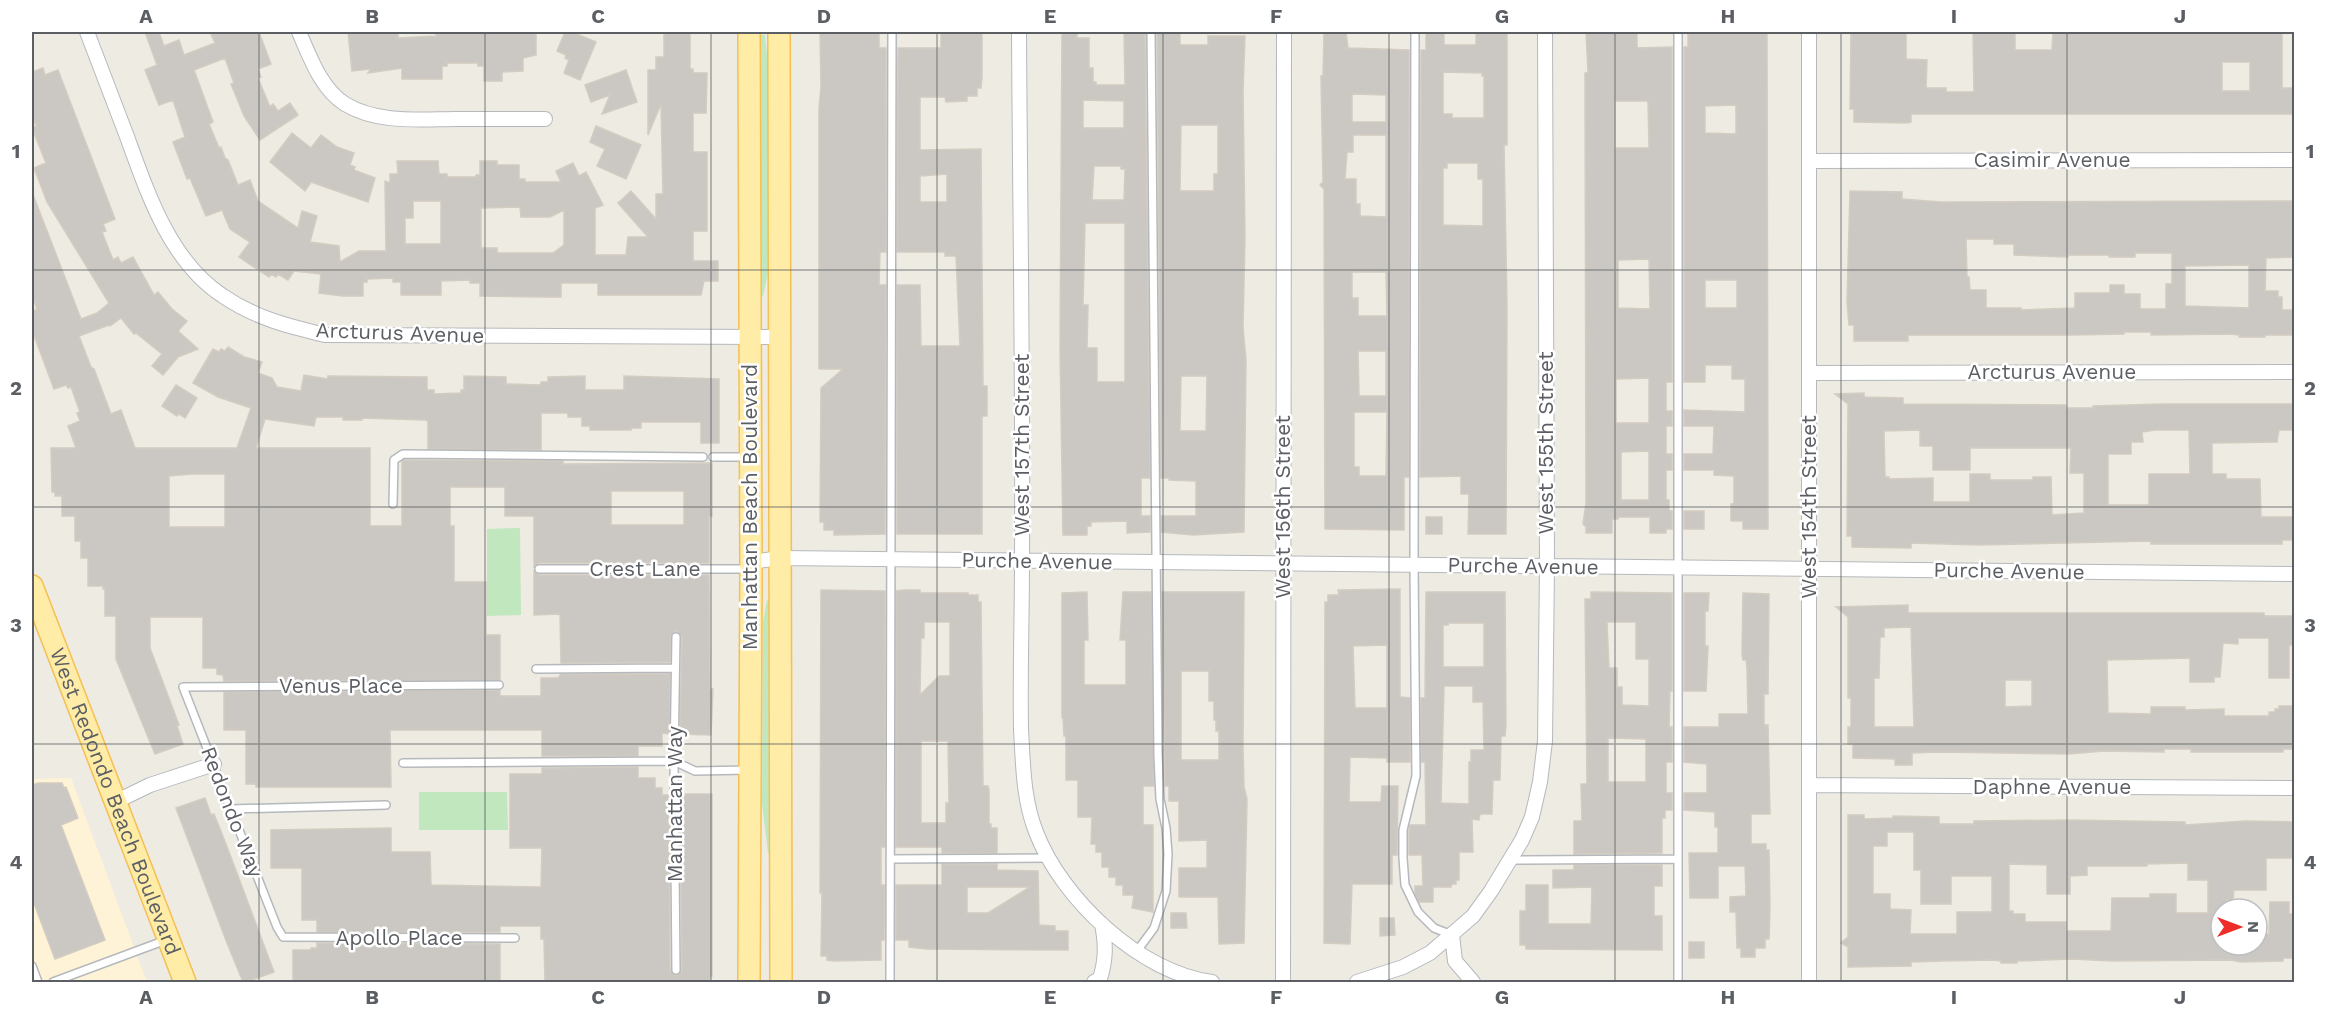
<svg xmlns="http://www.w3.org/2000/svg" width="2326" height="1014" font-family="'Work Sans',sans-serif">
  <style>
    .commercial { fill: #fff3d7 }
    .green { fill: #c0e7be }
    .building { fill: #cbc7c2; stroke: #d3ccc1; stroke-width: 1.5; fill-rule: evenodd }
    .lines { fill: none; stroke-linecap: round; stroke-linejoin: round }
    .lane-casing { stroke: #b5b9bd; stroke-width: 10 }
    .street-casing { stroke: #b5b9bd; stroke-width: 16 }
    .primary-casing { stroke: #f5bf54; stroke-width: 24 }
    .lane { stroke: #fff; stroke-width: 7 }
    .street { stroke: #fff; stroke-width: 14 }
    .primary { stroke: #ffeca7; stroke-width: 21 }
    .grid { fill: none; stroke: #5b5f64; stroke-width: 1.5; stroke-opacity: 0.55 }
    .labels { text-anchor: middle; stroke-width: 5; stroke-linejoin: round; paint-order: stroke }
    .street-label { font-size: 21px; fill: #5b5f64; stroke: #fff }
    .neatline { fill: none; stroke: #5b5f64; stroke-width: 2 }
    .grid-label { font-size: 20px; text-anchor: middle; font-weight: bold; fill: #5b5f64 }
  </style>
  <rect width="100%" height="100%" fill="#eeebe2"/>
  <path class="commercial" d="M71,778L147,982H32V779Z"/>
  <path class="green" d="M761,35H765L769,75L770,264L763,296H760Z
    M520,528L521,615L487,616V529Z
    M767,600L770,601L769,853H768L762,803L763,622Z
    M419,792H507L508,830H419Z"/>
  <path class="building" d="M145,32H159L164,46L179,40L184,55L215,43L210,32H259L271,64L258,69L261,77L258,78L270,107L273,104L278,111L290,103L298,115L260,140L244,116L231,84L234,83L225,58L194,70L213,122L209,124L219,148L221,147L225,158L228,160L238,185L250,180L258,201L298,228L302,211L317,216L310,242L339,246L340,262L359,251H386L385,181L390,183V174H398L397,161H438L439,174H447V177H476V175H480V161H497V165H519V179H525V182H561L556,171L573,163L579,176L586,172L603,205L595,208V255H626L628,237H648L618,203L631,191L656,219V194H663L661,104L648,135V70H656V57H664V32H690V69H693V73H707L706,113H693V152H707V231H693V261H718V281H704L701,295H598V283H561V297H543L480,296V283H470V280L441,281V295H401V282H393V278L367,279V282H363V296H343L319,293L321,274L294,271L288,280L278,274L276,277L271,274L269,277L239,257L250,242L230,229L222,210L206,216L190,178L187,179L173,142L185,137L173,100L159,105L145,70L157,65ZM413,201H441V244H405V218H413ZM520,207L521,217H550L564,210V245L553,253H497V248H481V208Z
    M348,32H398V38L436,36V32H536V55L523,58V71L502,72V81H484V66H478V63H447V66H442V79H402V68L368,73L371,69L352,71Z
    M565,32H572L596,42L580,80L564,73L569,60L565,58L566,55L557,51Z
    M820,32H879V48H886V252H880L879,285H886L885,534L834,535V530H824V522H820L821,388L843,369H819V108L821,87Z
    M941,32H982V77L981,88H977V96H967V101L946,102L945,97H920V150L981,149L983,386H987V416H982V534H897V285H920L921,346H960L956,256H945V252H897L898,48H941ZM947,174V202H920V176Z
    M1124,32H1145L1150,478H1141V516H1150V532L1127,533V521L1091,522V526H1087V535H1063L1060,348L1062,33H1077V38H1089V68H1093V82H1096V85H1125ZM1083,100L1124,101V128H1083ZM1094,166H1121V169H1125L1124,200H1092ZM1085,223H1125V382H1097V348H1087L1088,305H1083Z
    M1157,32H1180V45H1208V36H1245L1243,91L1245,237L1243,327L1246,360L1244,532L1193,535L1161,532V516H1196V481L1169,480V478H1161ZM1181,125H1218V174H1214V191H1180ZM1181,376H1207L1206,431H1180Z
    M1324,32H1346L1348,48L1409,50V477H1404V530L1325,529L1324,189L1320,185L1323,182L1321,76H1323ZM1352,94L1386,95V122H1352ZM1353,135H1386V217L1360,216V204H1356V179H1345L1347,152H1353ZM1352,272H1386L1387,316H1358V298H1352ZM1358,351H1386V396H1359ZM1354,412H1387L1386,476H1359V467H1354Z
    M1426,32H1444V45H1476V32H1507V145H1504L1507,306L1506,534H1468L1469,494H1461V476L1420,477L1421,50H1426ZM1443,72L1482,73V76H1484V118H1452V114H1443ZM1447,163H1478V179H1483V226L1443,225V168H1447Z
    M1586,32L1637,33V48L1672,47V382H1666V411H1672V426H1666V454H1672V470H1666V500H1669V511H1672V529H1666V533H1650V517H1618V519H1612V533H1586V527L1583,524L1586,503L1585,73H1588ZM1615,101H1648L1649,148H1615ZM1649,259L1650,309L1618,308V260ZM1649,378V423H1616V379ZM1649,451V500H1621V452Z
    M1688,32H1767L1768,529H1743V521H1731V504H1734V476L1714,475V470H1684V454H1713L1714,426H1684V410L1745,412V379H1732V365H1705V382H1684V47H1688ZM1736,105V134L1705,133V106ZM1705,280H1737V308H1705Z
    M1851,32H1906V59L1927,60L1926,88H1946V92H1974L1973,32H2015V50H2052L2053,32H2282V88H2295V114H1911V122L1908,123L1854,122V109H1850ZM2222,62H2250V91H2222Z
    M43,68L45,75L58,70L115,219L103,224L106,231L102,232L113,260L118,257L121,263L133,257L154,295L158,292L172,309L187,321L178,331L198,349L178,357L163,375L152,366L162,354L136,333L134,334L121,318L110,326L109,325L79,336L91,367L94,369L111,414L121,410L135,448H237L251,408L218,397L193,383L213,349L219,352L221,349L225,351L228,347L244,357L262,362L258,373L272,378L277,387L301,391L304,375L328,379V376L427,377V390H434V394L461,393V390H464V376L506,377V384L541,385V382H548V377L585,376V390H624V376L719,379V443H701V422H641V428H631V430H590V426H582V417H568V413H541V450L428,449V421L425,420L362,418V420H343V417H316L314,426L265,419L256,448H370V526H402V461L404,460L563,461V464L712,463V516H709V563H539L534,567V516H505V487H450V526H454V582H486V635H500V680L224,681L223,675L217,674V668H203V617H150V648L179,725L177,726L183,744L155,754L116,659V616H105V589H103V586H88V558H81V541H75V516H62V496H55V492H52L51,448H76L68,426L80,421L77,413L80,412L71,387L68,388L66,385L54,389L32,330V312L37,309L32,295V192L81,319L97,313L109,303L47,202L34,168L46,163L32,128L36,126L32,114V72ZM192,474H225V527H169V476ZM611,491H684V525H611Z
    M626,70L637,102L602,114L610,95L591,102L585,85Z
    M596,126L641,145L626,179L597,166L605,149L590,142Z
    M292,133L311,148L321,135L337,147L354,153L350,165L355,167L354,170L375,178L368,202L311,182L305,191L270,162Z
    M1850,191L1902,192V199L1940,202L2294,201L2295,257L2266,258L2265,291H2278V297H2282V310H2295V332L2293,335H2265V337H2239V335L2230,334L2151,335V332H2124V334L2071,335H1908V341H1854V325H1849L1847,302ZM1966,239H1994V244H2014V255L2068,257V255H2109V257H2135V253H2172V284H2166V309H2140V294H2124V285H2110V293H2075V308L2021,310V308H1986V290H1970L1969,277H1967ZM2249,265V308L2185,306V266Z
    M176,385L197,398L185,418L179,414L177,416L162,406Z
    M1864,393V397L1903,398V404L2066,405V408H2093V406L2162,404H2295V430H2279L2277,442L2212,443V474H2226V479H2260L2261,517H2295V540H2282V544H2151V541L1978,545L1911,543V548L1852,547V536H1847L1848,404L1835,394ZM1920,430V446H1933V470H1970V448H2071L2070,473H2084V513L2052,515L2051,477H2033V480H1990V474H1970V502H1933V478L1889,479V477H1885L1884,431ZM2155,430H2189L2190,474H2149V505H2108V454H2131V442H2143L2142,432Z
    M1684,511H1704V529H1684Z
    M1426,517H1442V534H1426Z
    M534,571L539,575H709L710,689H713L711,735L680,734L682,637L679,633L676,631L671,635L670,662L561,663L560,614L534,615Z
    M1400,589V697L1410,698V762H1387V758L1350,757L1349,802H1381L1382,786H1398L1397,855H1392V884H1352L1350,944L1324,943L1325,602H1328V595H1339L1338,590ZM1387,645V708H1355L1353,646Z
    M821,590L885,591V847H881V885H885L884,940H881V960L834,961L827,960V956H821L822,893H820Z
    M904,590H920V593H968V595H978V602H981L983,786H988L989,790V824H991V828H997V853H942V847H896V591ZM924,622H950V676H939L920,695L921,638H924ZM921,741H948L949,803H946V823H921Z
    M1087,592L1088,640H1084V685H1126V640H1120L1123,592H1151L1154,786H1143V825H1153V912L1132,908L1134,895H1123V885H1116V877H1109V867H1102V852H1096V844H1091L1092,817H1078V780H1066V736H1064L1063,718H1062V593Z
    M1162,592H1244L1243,748L1244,787L1247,799L1244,943L1219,944L1218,897H1179V868H1207V840L1179,841V801H1169V786H1165ZM1181,671H1209V701H1214V720H1216V731H1219V760H1181Z
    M1426,592H1505L1506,725L1505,736H1501L1500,780H1493L1492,814H1480L1479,820L1472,819L1473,852H1459V880H1456V884H1452L1451,887H1433V902H1419L1415,894V886H1423L1422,855H1409V831L1410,825H1426L1425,762H1421V698H1425ZM1449,623H1484V667H1443V625H1448ZM1444,686H1473V702H1483L1484,750H1471V762H1469V804L1441,803Z
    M1591,592L1672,593V691H1670L1669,727H1672V762H1666V793H1672V810H1665V818H1662V853L1574,854V821H1582L1581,784H1587L1585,599H1591ZM1607,622H1636V659H1649V706L1622,705V687H1617V668H1609ZM1608,738L1646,739V782H1608Z
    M1684,593H1709L1708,611H1705V646H1708L1706,691H1684Z
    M1743,593L1769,594L1768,694H1764V725H1768L1770,814H1751V844H1766V850H1769L1770,908L1769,939H1765V948H1755V957H1741V948H1737L1736,912H1730V897L1746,896L1745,866H1718V898H1690L1689,853H1718V827H1715V812L1684,810V793H1707V764L1684,762V727H1719V714H1748L1747,669L1746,660H1743L1742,655Z
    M1908,605V613H2264V616H2295V639L2293,645H2289V678H2269V638H2238V644L2223,643L2220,677H2214V682H2190V658L2107,660L2108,713L2151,714V707H2185V710L2224,709V716H2269V712H2275V709H2279V706H2295V749H2283V752H2191V749H2164V752L2103,751L2069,754L1938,752L1912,753V765H1895V759L1853,758V744H1848V727H1851V698H1848V617L1836,607ZM1911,627L1914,727H1874V678H1879L1880,637H1884V628ZM2005,680H2032V706L2005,707Z
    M561,674H670L669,734L662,733V746H638V756H542V730H390L391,787H256V784H246V730H224V692L500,690V696H541V678H558Z
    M638,767V778H655V788H662V795H669L670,970L675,976L679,974L682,970L680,794H712V976H710V982H545L544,939H541V926H500V932H317V920H302V868H271V830L391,828V852H430L431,885L541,887L542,848H510V774H542V768Z
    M38,783H62L64,788L66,787L78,818L61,825L105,940L55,959L32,898V785Z
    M205,798L211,815L214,814L226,844L274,972L246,982H243L227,943L176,808Z
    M1848,815H1864V819L1893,818V816L1939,817V824H1974V821L2069,820L2185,822V825L2246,821L2295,822V858H2266V890H2234L2233,900H2227V909H2221V945H2257V934H2269L2270,902H2289V914H2295V958H2283V961L2240,962L2231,960L2112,961L2072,959L2017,961V963H2001V961L1994,960L1943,961L1911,962V966L1848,967V947L1841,943L1848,937ZM1887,832H1914V870H1921V904H1951V876H1992V912H1957V934H1910L1911,910L1890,909V894H1873V846H1887ZM2188,863V880H2208V913H2176V894H2150V898H2112L2111,931H2066V922H2025V914H2013V911H2009V864L2047,865V894H2070V876L2087,875V866H2147V864Z
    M942,864H997V870L1038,871L1039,925L1055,926V931H1068V950L927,949L909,947V940H896V885H942ZM967,887H1030L988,913H967Z
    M1574,865H1662V886H1654V916H1662V950L1526,949V945H1520V911H1526V885H1548V924H1591L1592,887L1553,888V870H1574Z
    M1171,913H1186L1187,928H1171Z
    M1380,918H1394L1395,935L1380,936Z
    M1689,942H1704V958H1689Z
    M317,943L500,944V981H293V950H311V948H317Z"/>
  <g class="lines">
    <g class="lane-casing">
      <path id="lane" d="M1415,32L1414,565L1416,776L1403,830V858L1405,885L1418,912L1434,928L1452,935
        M713,457H748
        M393,504L394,460L403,454L703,457
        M539,569H749
        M676,637L674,761L676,970
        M536,669L675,668
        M499,685L183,687L277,927L283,937L515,938
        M403,763L674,761L695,771L748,770
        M231,809L386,805
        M890,859L1047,858
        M1510,860L1677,859
        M1137,951L1154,928L1166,891L1168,854L1166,828L1160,799L1158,755L1151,32
        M32,966L38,982
        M53,982L166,940
        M890,982L892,32
        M1678,982V32"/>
    </g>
    <g class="street-casing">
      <path id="street" d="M87,32C100,66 113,100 126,134C147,191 169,261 223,296C255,318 288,326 325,335L778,337
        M299,32C310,57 321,89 345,104C378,124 421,119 457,119C487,119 516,119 545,119
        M1019,32C1020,208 1023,384 1022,561C1022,617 1020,673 1021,729C1023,763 1023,799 1036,832C1061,898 1140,973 1212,982
        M1809,32V982
        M1809,161L2294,160
        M1809,373L2294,372
        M751,562L780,558L2294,574
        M1809,785L2294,788
        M115,802L150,785L214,764
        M1452,935L1455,961L1473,982
        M1094,982L1100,979C1106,959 1106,945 1102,924
        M1283,982L1284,32
        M1357,982L1403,967L1430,953L1473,916L1491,891L1522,840L1532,817L1540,782L1545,741L1547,566L1545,32"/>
    </g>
    <g class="primary-casing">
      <g id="primary">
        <path d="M779,32L781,982"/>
        <path id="s1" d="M32,586L185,982"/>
        <path d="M749,982L751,569L749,32"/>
      </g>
    </g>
    <use href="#lane" class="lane"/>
    <use href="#street" class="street"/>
    <use href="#primary" class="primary"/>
  </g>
  <path class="grid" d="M259,32V982M485,32V982M711,32V982M937,32V982M1163,32V982M1389,32V982M1615,32V982M1841,32V982M2067,32V982M32,270H2294M32,507H2294M32,744H2294"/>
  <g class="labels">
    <g class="street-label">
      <text x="2052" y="167">Casimir Avenue</text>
      <text transform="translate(400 333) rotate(2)" y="7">Arcturus Avenue</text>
      <text x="2052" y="379">Arcturus Avenue</text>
      <text transform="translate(1546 443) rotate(-90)" y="7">West 155th Street</text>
      <text transform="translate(1022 445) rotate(-90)" y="7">West 157th Street</text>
      <text transform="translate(750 507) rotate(-90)" y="7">Manhattan Beach Boulevard</text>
      <text transform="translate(1283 507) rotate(-90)" y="7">West 156th Street</text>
      <text transform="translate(1809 507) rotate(-90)" y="7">West 154th Street</text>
      <text transform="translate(1037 561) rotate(1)" y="7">Purche Avenue</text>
      <text transform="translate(1523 566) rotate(1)" y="7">Purche Avenue</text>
      <text x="645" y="576">Crest Lane</text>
      <text transform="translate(2009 571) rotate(1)" y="7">Purche Avenue</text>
      <text x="341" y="693">Venus Place</text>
      <text x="2052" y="794">Daphne Avenue</text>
      <text dy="7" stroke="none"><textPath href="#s1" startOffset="231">West Redondo Beach Boulevard</textPath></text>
      <text transform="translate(675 804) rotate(-90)" y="7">Manhattan Way</text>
      <text transform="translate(232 812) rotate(69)" y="7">Redondo Way</text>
      <text x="399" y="945">Apollo Place</text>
    </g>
  </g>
  <rect width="2326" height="1014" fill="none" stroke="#ffffff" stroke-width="66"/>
  <g transform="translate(2239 927) rotate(90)"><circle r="28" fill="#ffffff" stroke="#bdbfc1" stroke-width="1.5"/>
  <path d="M0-4.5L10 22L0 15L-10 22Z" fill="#ee2d28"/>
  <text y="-9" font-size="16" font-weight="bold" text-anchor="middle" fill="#5b5f64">N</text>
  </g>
  <rect x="33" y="33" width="2260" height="948" class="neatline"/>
  <g class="grid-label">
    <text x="146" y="23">A</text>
    <text x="372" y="23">B</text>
    <text x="598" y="23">C</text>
    <text x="824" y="23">D</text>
    <text x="1050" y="23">E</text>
    <text x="1276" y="23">F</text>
    <text x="1502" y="23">G</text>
    <text x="1728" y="23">H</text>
    <text x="1954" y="23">I</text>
    <text x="2180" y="23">J</text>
    <text x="16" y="158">1</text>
    <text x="2310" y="158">1</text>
    <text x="16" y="395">2</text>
    <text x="2310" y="395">2</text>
    <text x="16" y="632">3</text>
    <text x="2310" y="632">3</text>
    <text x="16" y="869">4</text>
    <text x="2310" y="869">4</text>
    <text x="146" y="1004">A</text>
    <text x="372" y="1004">B</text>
    <text x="598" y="1004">C</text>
    <text x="824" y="1004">D</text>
    <text x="1050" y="1004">E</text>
    <text x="1276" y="1004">F</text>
    <text x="1502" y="1004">G</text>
    <text x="1728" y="1004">H</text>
    <text x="1954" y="1004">I</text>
    <text x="2180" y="1004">J</text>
  </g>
</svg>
